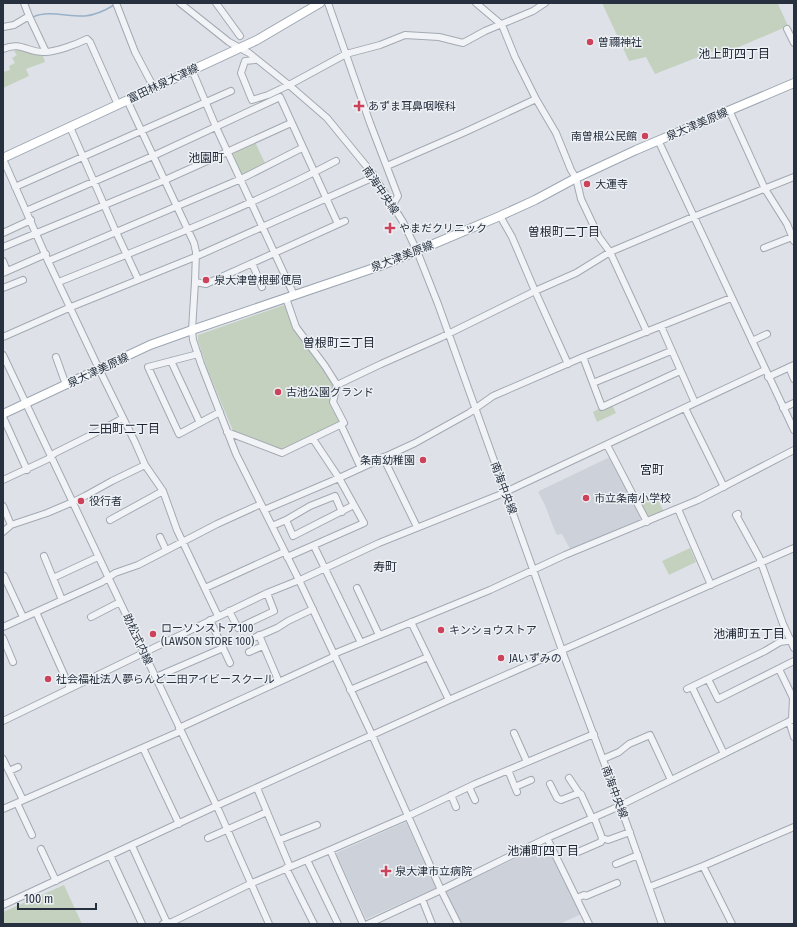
<svg xmlns="http://www.w3.org/2000/svg" width="797" height="927" font-family="'Fira Sans Condensed','Noto Sans JP',sans-serif">
  <style>
    .built { fill: #ccd1da }
    .green { fill: #c4d1bf }
    .lines { fill: none; stroke-linecap: round; stroke-linejoin: round }
    .stream { stroke: #99b1c8; stroke-width: 1.5 }
    .minor-casing { stroke: #a3a9b2; stroke-width: 8 }
    .major-casing { stroke: #9da7b3; stroke-width: 10 }
    .minor { stroke: #f1f3f6; stroke-width: 6 }
    .major { stroke: #fff; stroke-width: 8 }
    .poi-dot { fill: #cd425a; stroke: #edf1f5; stroke-width: 1.5 }
    .labels { text-anchor: middle; stroke-width: 3; stroke-linejoin: round; paint-order: stroke }
    .poi-label { font-size: 11px; fill: #27303e; stroke: #edf1f5; text-anchor: start }
    .street-label { font-size: 11px; fill: #27303e; stroke: #edf1f5 }
    .neighbourhood-label { font-size: 12px; fill: #1a212f; stroke: #edf1f5 }
  </style>
  <rect width="100%" height="100%" fill="#dee2e8"/>
  <path class="built" d="M610,457L642,521L571,551L562,534L557,535L554,529L545,505L538,492L541,490Z
    M406,822L436,888L366,919L336,853Z
    M544,845L548,846L581,914L560,924H461L446,894L447,891Z"/>
  <path class="green" d="M602,3H780L778,4L788,26L718,56L716,50L655,74L646,57L629,61Z
    M20,49L43,56L45,62L26,69L29,76L3,88V72L10,70L9,66L15,63L12,58L17,55L14,51Z
    M255,142L265,163L244,175H241L233,153Z
    M287,304L294,328L321,365L333,384L334,389L331,402L341,422L282,450L233,431L208,371L198,341V335Z
    M612,405L616,413L597,422L593,412L600,408L602,410Z
    M654,492L664,512L646,519L636,499Z
    M690,548L696,562L669,575L662,561Z
    M64,885L82,924H3V912Z"/>
  <g class="lines">
    <path class="stream" d="M33,17C49,10 68,17 85,16C95,15 106,10 114,5
      M3,30L14,28"/>
    <g class="minor-casing">
      <path id="minor" d="M24,3L29,16L46,52
        M116,3L135,52L154,88
        M180,3L229,42L249,53L289,85L327,118L372,173L403,222L417,251L438,304L564,656L620,805L662,924
        M216,3L240,36
        M328,3L370,123L398,196L392,206
        M476,3L502,25L515,57L536,99L556,133L571,170L576,178L581,199L599,237L610,252L647,332
        M3,27L14,25L29,16
        M787,29L794,43
        M3,49C21,41 28,53 45,52C56,52 77,44 87,39L90,42L118,105
        M255,60L245,61L241,73L252,100L268,95L289,85L346,54L380,45L405,35L439,37L463,43L485,31L533,11L545,3
        M192,70L216,127L294,295
        M127,100L194,243L196,252L195,282L192,330L193,340L201,364L236,454L299,580L372,735L441,890L458,924
        M729,110L765,189L787,224L794,241
        M70,127L116,232L138,279
        M658,140L794,430
        M3,159L48,261L99,369L135,442L145,465L163,491L177,530L218,616
        M387,166L465,132L536,99
        M15,187L231,91
        M26,211L153,156L280,97L338,224
        M500,216L512,237L535,291L568,364
        M3,233L31,220
        M3,247L165,180L291,123
        M764,248L792,237
        M3,261L7,271
        M48,261L241,179L302,148
        M252,263L262,287
        M3,273L46,254
        M59,282C152,244 247,208 336,161
        M195,282L206,284L345,221
        M3,288L23,280
        M286,298L296,327L325,366L337,385L381,364L442,337L535,291L576,273L610,252L693,217L794,177
        M661,326L695,403
        M3,337L71,307L195,257L374,177
        M752,341L767,334
        M198,354L148,367L179,434L220,412
        M3,355L219,811L269,924
        M56,357L66,385
        M583,357L602,407L680,371
        M171,361L200,423
        M789,367L794,379
        M768,377L794,365
        M593,383L671,351
        M685,408L724,487
        M783,408L794,403
        M3,417L27,470
        M341,425L361,468
        M227,432L282,453L344,423L333,402L337,385
        M607,445L647,522
        M383,457L417,527
        M3,480L48,459L55,453L105,428L123,418
        M3,506L11,525
        M678,509L711,585
        M264,510L339,478L415,443L469,413L493,396L583,357L731,298
        M738,514L736,515L759,557L783,624L794,648
        M110,520L163,491
        M286,520L310,506L335,496L342,512
        M272,526L286,520L293,536L354,505
        M3,532L11,525L47,513L73,502L85,496L112,481L145,465
        M160,537L166,550
        M314,546L361,643
        M44,556L62,600
        M287,557L364,523L339,478L313,439
        M4,576L23,617
        M53,578L98,557
        M205,588L284,552
        M357,588L379,635
        M229,611L238,628L274,611L267,593
        M36,612L70,688
        M91,617L120,602
        M210,620L230,663
        M411,622L449,700
        M3,627L102,582L115,573L138,565L217,524L261,504
        M259,635L279,682
        M256,637L277,628L288,621L313,609
        M3,638L13,662
        M249,652L263,646
        M779,669L793,698L792,720
        M156,677L223,648
        M708,679L718,699L794,661
        M692,687L724,754
        M687,689L765,651L780,642L794,640
        M350,690L428,657
        M3,721L267,593L302,579L379,543L499,495L765,370
        M789,721L794,737
        M179,728L331,658L336,653L490,590L565,555L698,500L794,450
        M514,733L527,762
        M143,748L179,824
        M3,759L23,800
        M603,759L619,752L629,744L650,735L671,780
        M508,770L517,792
        M9,771L18,767
        M569,778L579,793
        M550,784L557,798L561,800L579,793L581,794L592,818
        M469,787L475,800
        M515,787L531,780
        M257,788L290,867
        M451,795L456,807
        M17,803L32,835
        M3,809L181,731
        M594,817L602,838
        M208,838L267,812
        M547,838L589,924
        M279,840L317,825
        M132,846L167,923
        M41,849L56,881
        M330,850L408,816L475,784L594,734
        M578,852L601,842L602,838L608,840L630,832
        M110,855L142,924
        M307,860L338,924
        M616,864L638,855
        M703,866L732,924
        M286,868L314,924
        M649,887L703,866L794,827
        M577,898L584,895L586,896L617,883
        M422,899L432,924
        M3,905L216,806L449,700L794,548
        M163,924L172,922L252,883L330,850L363,924
        M368,924L441,890L547,838L613,809L794,719"/>
    </g>
    <g class="major-casing">
      <path id="major" d="M3,158L257,40L320,3
        M3,414L150,345L192,330L377,267L417,251L500,216L535,200L576,178L636,150L794,83"/>
    </g>
    <use href="#minor" class="minor"/>
    <use href="#major" class="major"/>
  </g>
  <g class="poi-dot">
    <circle cx="590" cy="42" r="4"/>
    <path d="M357 100h4v4h4v4h-4v4h-4v-4h-4v-4h4z"/>
    <circle cx="645" cy="136" r="4"/>
    <circle cx="587" cy="184" r="4"/>
    <path d="M388 222h4v4h4v4h-4v4h-4v-4h-4v-4h4z"/>
    <circle cx="206" cy="280" r="4"/>
    <circle cx="278" cy="392" r="4"/>
    <circle cx="423" cy="460" r="4"/>
    <circle cx="586" cy="498" r="4"/>
    <circle cx="81" cy="501" r="4"/>
    <circle cx="441" cy="630" r="4"/>
    <circle cx="153" cy="634" r="4"/>
    <circle cx="501" cy="658" r="4"/>
    <circle cx="48" cy="679" r="4"/>
    <path d="M384 865h4v4h4v4h-4v4h-4v-4h-4v-4h4z"/>
  </g>
  <g class="labels">
    <g class="poi-label">
      <text x="598" y="46">曽禰神社</text>
      <text x="368" y="110">あずま耳鼻咽喉科</text>
      <text x="637" y="140" text-anchor="end">南曽根公民館</text>
      <text x="595" y="188">大運寺</text>
      <text x="399" y="232">やまだクリニック</text>
      <text x="214" y="284">泉大津曽根郵便局</text>
      <text x="286" y="396">古池公園グランド</text>
      <text x="415" y="464" text-anchor="end">条南幼稚園</text>
      <text x="594" y="502">市立条南小学校</text>
      <text x="89" y="505">役行者</text>
      <text x="161" y="632">ローソンストア100<tspan x="161" dy="13">(LAWSON STORE 100)</tspan></text>
      <text x="449" y="634">キンショウストア</text>
      <text x="509" y="662">JAいずみの</text>
      <text x="56" y="683">社会福祉法人夢らんど二田アイビースクール</text>
      <text x="395" y="875">泉大津市立病院</text>
    </g>
    <g class="street-label">
      <text transform="translate(163 83) rotate(-25)" y="4">富田林泉大津線</text>
      <text transform="translate(697 124) rotate(-23)" y="4">泉大津美原線</text>
      <text transform="translate(381 190) rotate(56)" y="4">南海中央線</text>
      <text transform="translate(402 256) rotate(-21)" y="4">泉大津美原線</text>
      <text transform="translate(98 370) rotate(-25)" y="4">泉大津美原線</text>
      <text transform="translate(504 488) rotate(70)" y="4">南海中央線</text>
      <text transform="translate(138 639) rotate(65)" y="4">助松式内線</text>
      <text transform="translate(615 792) rotate(70)" y="4">南海中央線</text>
    </g>
    <g class="neighbourhood-label">
      <text x="734" y="58">池上町四丁目</text>
      <text x="206" y="162">池園町</text>
      <text x="564" y="236">曽根町二丁目</text>
      <text x="339" y="347">曽根町三丁目</text>
      <text x="124" y="433">二田町二丁目</text>
      <text x="652" y="474">宮町</text>
      <text x="385" y="571">寿町</text>
      <text x="749" y="638">池浦町五丁目</text>
      <text x="543" y="855">池浦町四丁目</text>
    </g>
  </g>
  <rect width="797" height="927" fill="none" stroke="#27303e" stroke-width="8"/>
  <path d="M18 903v6h78v-6" fill="none" stroke="#27303e" stroke-width="2"/>
  <text x="24" y="903" font-size="12" fill="#27303e" stroke="#edf1f5" stroke-width="3" paint-order="stroke">100 m</text>
</svg>
